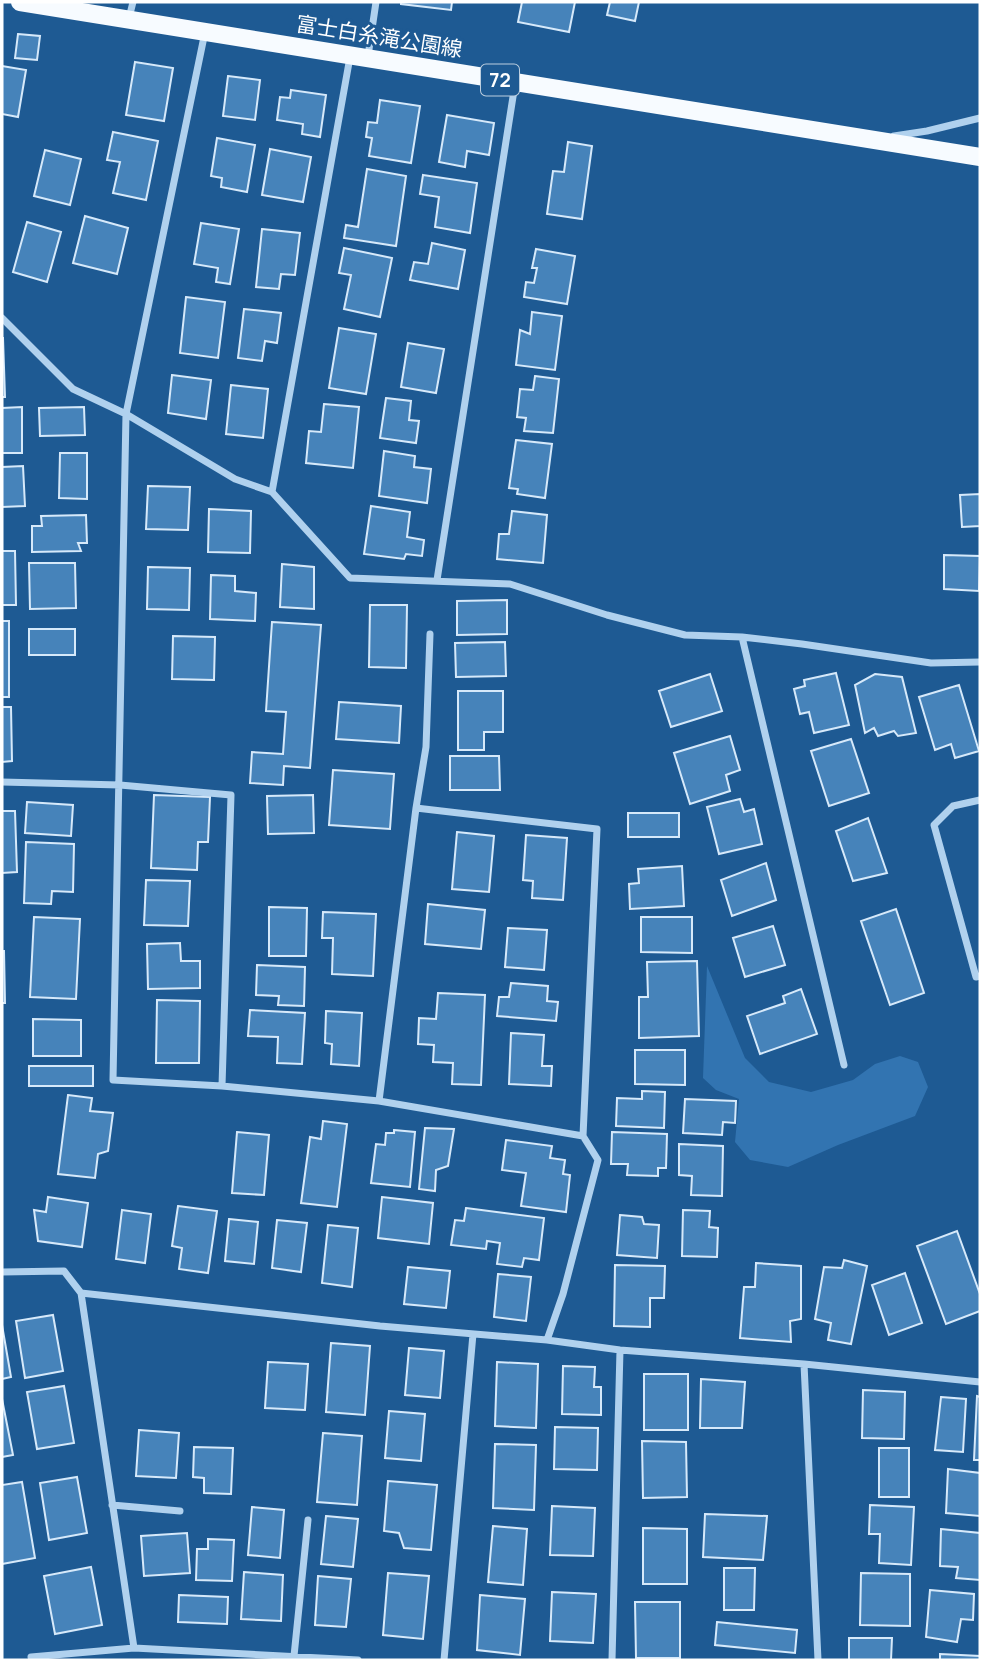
<svg xmlns="http://www.w3.org/2000/svg" width="982" height="1662" font-family="Manrope,'Noto Sans JP',sans-serif">
  <style>
    .green { fill: #3274b1 }
    .building { fill: #4683ba; stroke: #d6e9fa; stroke-width: 2 }
    .lines { fill: none; stroke-linecap: round; stroke-linejoin: round }
    .minor { stroke: #b0d1ee; stroke-width: 7 }
    .primary { stroke: #f7fbff; stroke-width: 18 }
    .labels { text-anchor: middle; stroke-width: 6; stroke-linejoin: round; paint-order: stroke }
    .shield { fill: #1e5a93; stroke: #bccedf; stroke-width: 2 }
    .shield-label { font-size: 19px; font-weight: bold; fill: #fff }
    .street-label { font-size: 21px; fill: #fff; stroke: #1e5a93 }
  </style>
  <rect width="100%" height="100%" fill="#1e5a93"/>
  <path class="green" d="M707,966L745,1058L769,1082L811,1092L853,1080L875,1064L900,1056L918,1062L928,1087L915,1116L838,1145L788,1167L750,1160L735,1142L739,1099L716,1090L703,1078Z"/>
  <path class="building" d="M401,2H452L451,10L401,4Z
    M522,2H575L569,32L518,22Z
    M610,2H639L635,21L607,15Z
    M18,34L40,36L37,60L15,58Z
    M135,62L173,68L164,121L126,115Z
    M2,66L26,70L18,117L2,114Z
    M228,76L260,80L255,120L223,116Z
    M291,90L326,95L320,137L302,134L303,124L277,120L280,97L290,98Z
    M380,100L420,106L411,163L369,156L372,138L366,137L368,122L377,123Z
    M447,115L494,123L489,155L467,151L465,167L439,162Z
    M113,132L158,141L146,200L113,193L120,162L107,160Z
    M217,138L255,145L247,192L221,187L222,178L211,176Z
    M568,142L592,146L582,219L547,214L553,171L564,172Z
    M270,149L311,157L303,202L262,195Z
    M45,150L81,159L70,205L34,196Z
    M367,169L406,176L396,246L344,238L346,225L358,227Z
    M423,175L477,183L470,233L435,227L439,197L420,194Z
    M85,216L128,228L117,274L73,263Z
    M27,222L61,232L47,282L13,272Z
    M201,223L239,229L230,284L216,282L218,268L194,264Z
    M262,229L300,233L295,275L281,274L279,289L256,287Z
    M432,243L465,250L458,289L410,280L414,262L428,264Z
    M344,248L392,258L380,317L344,309L351,275L339,273Z
    M536,249L575,256L567,304L524,297L526,282L534,283L537,268H532Z
    M186,297L225,302L218,358L180,353Z
    M244,309L281,313L277,343L265,341L262,361L238,358Z
    M532,312L562,316L555,370L516,365L520,330L530,334Z
    M339,328L376,334L366,394L329,388Z
    M2,338H3L5,397H2Z
    M408,343L444,349L436,393L401,387Z
    M172,375L211,380L206,419L168,413Z
    M535,376L559,379L553,433L524,431L526,418L517,417L520,389L533,390Z
    M231,385L268,389L263,438L226,434Z
    M386,398L411,401L409,420L419,421L416,443L380,438Z
    M324,404L359,407L353,468L306,463L309,431L321,432Z
    M22,407V453H2V408Z
    M84,407L85,435L40,436L39,408Z
    M516,440L552,444L545,498L517,494L518,489L509,488Z
    M384,451L415,456L414,467L431,469L427,503L379,496Z
    M60,453H87V499L59,498Z
    M23,466L25,506L2,507V467Z
    M148,486L190,487L188,530L146,529Z
    M980,494V526L962,527L960,495Z
    M371,506L410,512L407,537L424,540L422,556L406,554L404,559L364,554Z
    M209,509L251,511L250,553L208,552Z
    M512,511L547,515L543,563L497,559L499,534H509Z
    M86,515L87,543H78L81,551L32,552V526H42L41,516Z
    M2,551H15L16,605H2Z
    M944,555L980,556L979,591L944,589Z
    M29,563H75L76,608L30,609Z
    M282,564L314,567V609L280,607Z
    M148,567L190,568L189,610L147,609Z
    M211,575L235,576V591L256,593L255,621L210,619Z
    M507,600V634L457,635V601Z
    M370,605H407L406,668L369,667Z
    M2,621H9V697H2Z
    M272,622L321,625L310,768L284,766L283,785L250,783L252,752L283,754L286,712L266,711Z
    M29,629H75V655H29Z
    M173,636L215,637L214,680L172,679Z
    M505,642L506,676L456,677L455,643Z
    M836,673L849,725L814,733L809,712L800,714L794,689L805,686L804,680Z
    M710,674L722,711L671,727L659,691Z
    M875,674L902,677L916,733L898,736L894,731L878,736L874,728L865,733L855,685Z
    M959,685L979,751L955,758L951,744L935,750L919,697Z
    M458,691H503V732H484V750H458Z
    M339,702L401,706L399,743L336,739Z
    M2,707H11L12,761L2,762Z
    M730,736L740,770L726,775L730,791L690,804L674,753Z
    M851,739L869,793L829,806L811,751Z
    M450,756H499L500,790H450Z
    M333,770L394,774L390,829L329,825Z
    M154,795L210,797L208,842H198L197,870L151,868Z
    M313,795L314,833L268,834L267,796Z
    M740,799L744,812L754,809L762,844L719,854L707,807Z
    M27,802L73,805L71,836L25,833Z
    M2,811H15L17,872L2,873Z
    M628,813H679V837H628Z
    M868,818L887,873L853,881L836,831Z
    M457,832L494,836L489,892L452,889Z
    M526,835L567,838L563,900L532,898L533,881L523,880Z
    M26,842L74,844L73,892L52,891L51,904L24,903Z
    M766,863L776,900L732,916L721,880Z
    M682,866L684,906L630,909L629,884L639,883L638,869Z
    M146,880L190,881L188,926L144,925Z
    M428,904L485,910L481,949L425,944Z
    M269,907L307,908L306,956H269Z
    M896,909L924,993L890,1005L861,921Z
    M323,912L376,914L373,976L332,974L333,938H322Z
    M34,917L80,919L76,999L30,997Z
    M641,917H692V953L641,952Z
    M773,926L785,965L745,977L733,938Z
    M508,928L547,930L544,970L505,967Z
    M180,943L181,961H200V988L148,989L147,944Z
    M2,951H4L5,1003H2Z
    M697,961L699,1036L639,1038V997H648L647,962Z
    M257,965L305,967L304,1006L278,1005L279,996L256,995Z
    M511,983L548,986L547,1001L558,1002L556,1021L497,1016L499,997H509Z
    M801,989L817,1034L760,1054L747,1016L785,1003L783,996Z
    M438,993L485,995L481,1085L452,1084L453,1063L433,1062L434,1045L418,1044L419,1018L436,1019Z
    M157,1000L200,1001L199,1063H156Z
    M250,1010L305,1013L302,1064L277,1063L278,1037L248,1036Z
    M326,1011L362,1013L359,1066L331,1064L332,1044L325,1043Z
    M33,1019L81,1020V1056H33Z
    M511,1033L544,1035L542,1066H552L551,1086L509,1084Z
    M635,1050H685V1085L635,1084Z
    M29,1066H93V1086H29Z
    M642,1091L665,1092L664,1128L616,1126L617,1098L642,1099Z
    M68,1095L92,1098L90,1111L113,1113L108,1151L98,1154L95,1178L58,1174Z
    M685,1099L736,1101L735,1123L723,1122L722,1135L683,1133Z
    M323,1121L347,1124L337,1207L301,1203L310,1137L321,1139Z
    M425,1128L454,1129L448,1166L436,1170L435,1191L419,1189Z
    M394,1130L415,1132L410,1187L371,1183L376,1144L385,1145L386,1133H394Z
    M237,1132L269,1135L264,1195L232,1193Z
    M612,1132L667,1134L666,1168H658V1176L627,1175L628,1164H611Z
    M506,1140L552,1146L550,1158L565,1160L563,1174L570,1175L566,1212L521,1206L526,1173L502,1170Z
    M679,1144L723,1146L722,1196L691,1195L692,1176L679,1175Z
    M48,1197L88,1203L82,1247L38,1241L34,1210L46,1212Z
    M382,1197L433,1203L429,1244L378,1238Z
    M178,1206L217,1211L208,1273L179,1269L182,1248L172,1246Z
    M466,1208L544,1218L539,1260L524,1258L522,1267L497,1264L500,1243L487,1241L486,1249L451,1245L455,1220L464,1221Z
    M122,1210L151,1214L145,1263L116,1259Z
    M683,1210L710,1211L709,1227L718,1228L717,1257L682,1256Z
    M620,1215L642,1217L644,1224L659,1225L657,1258L617,1255Z
    M229,1219L258,1222L254,1264L225,1261Z
    M277,1220L307,1223L301,1272L272,1268Z
    M328,1225L358,1228L352,1287L322,1283Z
    M957,1231L980,1294V1311L946,1324L917,1246Z
    M844,1260L867,1266L851,1344L828,1340L831,1323L815,1319L824,1267L842,1268Z
    M756,1263L801,1266V1319L790,1321L791,1342L740,1338L744,1287H755Z
    M615,1265L665,1266L664,1298H650V1327L614,1326Z
    M408,1267L450,1271L446,1308L404,1304Z
    M905,1273L922,1323L889,1335L872,1285Z
    M498,1274L531,1277L526,1321L494,1317Z
    M53,1315L63,1371L25,1378L16,1321Z
    M2,1325L11,1377L2,1379Z
    M331,1343L370,1346L365,1415L326,1412Z
    M409,1348L444,1351L440,1398L405,1395Z
    M268,1362L308,1364L305,1410L265,1408Z
    M497,1362L538,1364L536,1428L495,1426Z
    M563,1366L595,1367L594,1387H601V1415L562,1414Z
    M644,1374H688V1430H644Z
    M701,1379L745,1382L742,1428H700Z
    M64,1386L74,1443L37,1449L27,1392Z
    M863,1390L905,1392L904,1439L862,1438Z
    M977,1396L980,1397V1460H974Z
    M941,1397L966,1399L963,1452L935,1450Z
    M2,1399L13,1455L2,1457Z
    M389,1411L425,1414L421,1461L385,1458Z
    M555,1427L598,1428L597,1470L554,1469Z
    M139,1430L179,1433L176,1478L136,1476Z
    M323,1433L362,1436L357,1505L317,1502Z
    M642,1441L686,1442L687,1497L643,1498Z
    M495,1444L536,1445L534,1510L493,1508Z
    M194,1447L233,1448L231,1494L204,1493V1478L193,1477Z
    M879,1448H909V1497H879Z
    M948,1469L980,1473V1516L946,1513Z
    M77,1477L87,1533L49,1540L40,1483Z
    M388,1481L437,1485L431,1550L404,1548L399,1533L384,1531Z
    M22,1482L35,1558L2,1564V1485Z
    M870,1505L914,1507L911,1565L879,1563L880,1534H869Z
    M552,1506L595,1508L593,1556L550,1555Z
    M252,1507L284,1510L280,1558L248,1555Z
    M705,1514L767,1516L763,1560L703,1557Z
    M326,1516L358,1519L353,1567L321,1564Z
    M493,1526L527,1529L523,1585L488,1582Z
    M643,1528L687,1529V1584H643Z
    M941,1529L980,1533V1580L956,1578L958,1567L940,1566Z
    M187,1533L190,1573L144,1576L141,1536Z
    M208,1539L234,1540L232,1581L196,1580L197,1549H208Z
    M91,1567L102,1625L55,1634L44,1576Z
    M724,1568H755L754,1610H724Z
    M244,1572L283,1575L281,1621L241,1619Z
    M388,1573L429,1576L423,1639L383,1635Z
    M861,1573L910,1574V1626L860,1625Z
    M318,1576L351,1579L346,1627L315,1625Z
    M930,1590L974,1594L973,1620L961,1619L957,1642L926,1637Z
    M552,1592L596,1594L593,1643L550,1641Z
    M179,1595L228,1597L227,1624L178,1622Z
    M480,1595L525,1599L520,1655L477,1650Z
    M635,1602H680V1658H636Z
    M717,1622L797,1630L795,1653L715,1645Z
    M849,1638H892L891,1660H849Z
    M940,1654L980,1656V1660H940Z"/>
  <g class="lines">
    <path class="minor" d="M129,18L133,2
      M205,32L126,414L113,1080L222,1086L379,1101L583,1136
      M368,56L376,2
      M894,136L927,131L980,118
      M2,318L73,389L126,414L235,479L272,492L350,578L510,584L607,615L685,635L742,637L802,644L931,663L980,662
      M272,492L350,57
      M437,580L515,84
      M742,637L844,1065
      M2,782L120,785L231,795L222,1086
      M980,800L953,806L934,825L976,977L980,976
      M416,808L597,829L583,1136L598,1160L563,1294L547,1340
      M379,1101L416,808L426,747L430,634
      M2,1272L64,1271L81,1293L134,1648L358,1660
      M81,1293L380,1326L547,1340L620,1350L804,1364L980,1382
      M804,1364L818,1660
      M112,1505L180,1511
      M294,1656L308,1520
      M31,1657L134,1648
      M444,1660L473,1334
      M612,1660L620,1350"/>
    <path class="primary" d="M20,2L980,157"/>
  </g>
  <g class="labels">
    <rect class="shield" x="481" y="64.5" width="38" height="31" rx="5"/>
    <g class="shield-label">
      <text x="500" y="87">72</text>
    </g>
    <g class="street-label">
      <text transform="translate(379 37) rotate(9)" y="7">富士白糸滝公園線</text>
    </g>
  </g>
  <rect width="982" height="1662" fill="none" stroke="#ffffff" stroke-width="7"/>
</svg>
